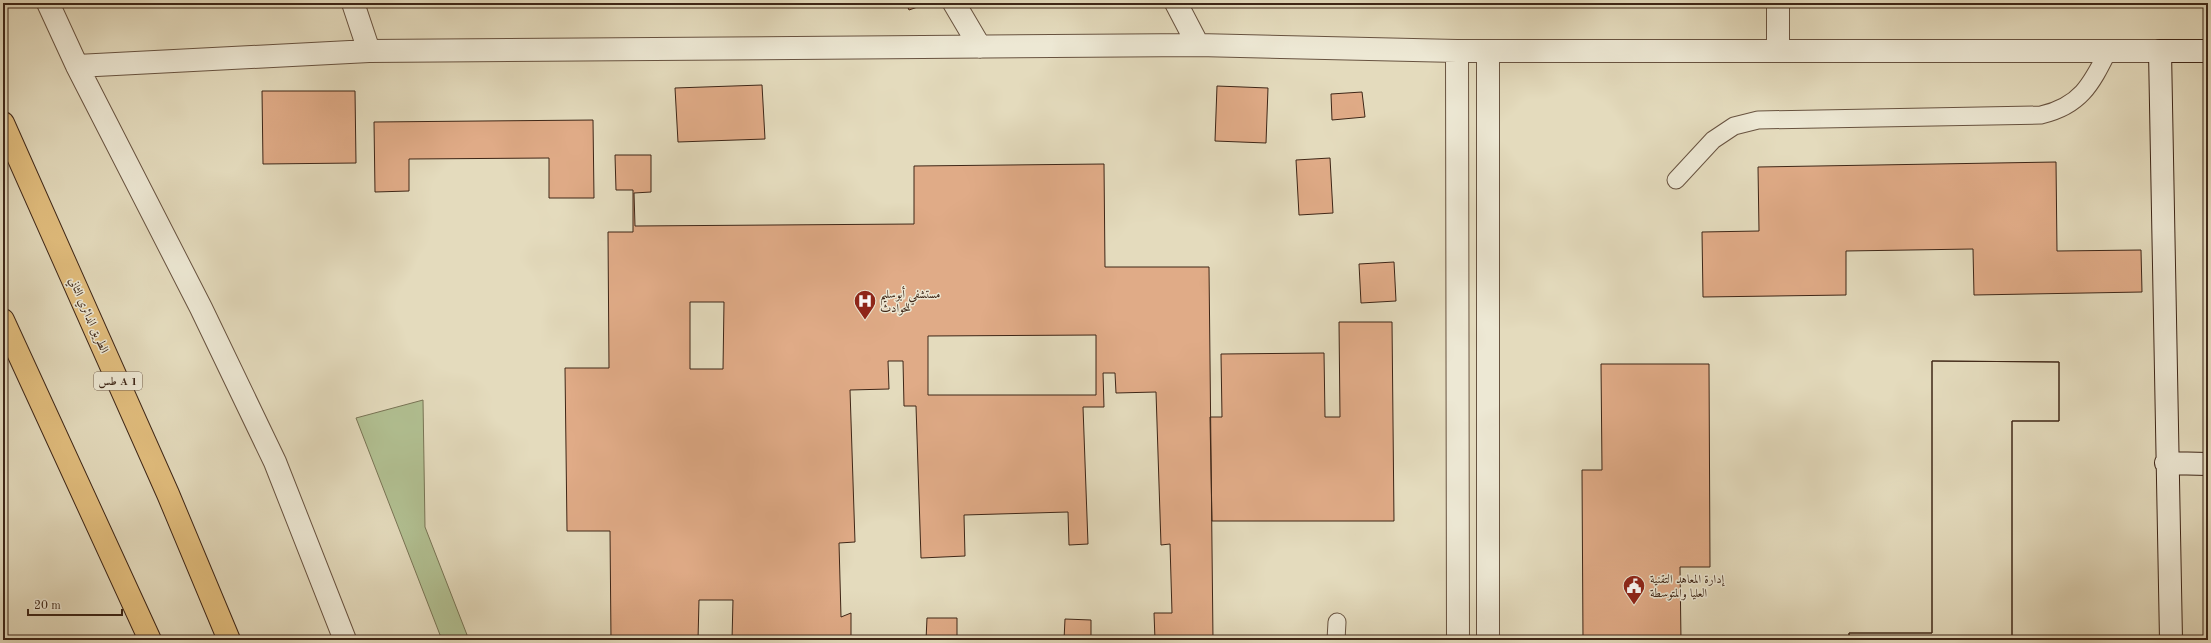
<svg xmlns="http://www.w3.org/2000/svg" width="2211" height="643" font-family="'Old Standard TT',Amiri,serif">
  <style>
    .green { fill: #b2c193; stroke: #787455 }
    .building { fill: #e0ab87; stroke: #3e2617; fill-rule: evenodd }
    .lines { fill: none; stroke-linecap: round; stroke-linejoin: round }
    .lane-casing { stroke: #685340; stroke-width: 19 }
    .street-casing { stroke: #685340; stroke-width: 24 }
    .secondary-casing { stroke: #3e2617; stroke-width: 24 }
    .highway-casing { stroke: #3e2617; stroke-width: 24 }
    .lane { stroke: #ede8d4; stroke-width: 17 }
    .street { stroke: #ede8d4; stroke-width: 22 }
    .secondary { stroke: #ede8d4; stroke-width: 22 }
    .highway { stroke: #e2be7e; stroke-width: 22 }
    .labels { text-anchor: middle; stroke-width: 3; stroke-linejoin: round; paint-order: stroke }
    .shield { fill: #ede8d4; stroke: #726050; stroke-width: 1 }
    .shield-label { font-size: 11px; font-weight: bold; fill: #3e2617 }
    .poi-label { font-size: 12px; fill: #3e2617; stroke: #ede8d4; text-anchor: start }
    .street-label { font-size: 12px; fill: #3e2617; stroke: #ede8d4 }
  </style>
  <rect width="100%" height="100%" fill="#e4dbbd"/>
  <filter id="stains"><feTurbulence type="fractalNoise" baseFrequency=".005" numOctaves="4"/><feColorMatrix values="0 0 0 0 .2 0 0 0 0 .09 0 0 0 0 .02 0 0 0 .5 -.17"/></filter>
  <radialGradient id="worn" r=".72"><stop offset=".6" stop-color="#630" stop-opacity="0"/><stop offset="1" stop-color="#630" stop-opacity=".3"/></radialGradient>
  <path class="green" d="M423,400L425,527L469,640H442L356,418Z"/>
  <path class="building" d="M906,3H926V4L909,10Z
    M762,85L765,139L678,142L675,88Z
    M1217,86L1268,88L1266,143L1215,141Z
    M262,91H355L356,163L263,164Z
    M1362,92L1365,117L1332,120L1331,94Z
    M593,120L594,198H549V158L409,159V191L375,192L374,122Z
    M615,155H651V192L634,193L635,226L914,224V166L1104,164L1105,267H1209L1213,640H732L733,600H699L698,640H611L610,531H567L565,368H609L608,232H633V190H616ZM690,302H724L723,369H690ZM1096,335V395H928V336Z
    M1330,158L1333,213L1299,215L1296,160Z
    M2056,162L2057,251L2141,250L2142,292L1974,295L1973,249L1846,251V295L1703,297L1702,232L1759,231L1758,167Z
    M1394,262L1396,301L1361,303L1359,264Z
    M1339,322H1392L1394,521H1212L1210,417H1222L1221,354L1324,353L1325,417H1340Z
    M888,361H903L904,406H916L921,558L965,556L964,515L1068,512L1069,545L1088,544L1083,407H1104L1103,373H1115L1116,393L1156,392L1161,545L1170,544L1172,613H1154L1155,640H1091V620L1065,619L1064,640H957V618H927L926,640H851V613L841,617L839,543L855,542L850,390L889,389Z
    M1932,361L2059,362V421H2012V640H1849V633H1932Z
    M1932,361L2059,362V421H2012V640H1849V633H1932Z
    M1601,364H1709L1710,567H1680L1681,640H1583L1582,470H1602Z"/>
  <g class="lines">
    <g class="lane-casing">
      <path id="lane" d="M1676,180L1713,140L1734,126L1758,120L2041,115C2080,106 2091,85 2108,51
        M1336,640L1337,622"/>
    </g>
    <g class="street-casing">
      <path id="street" d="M48,3L77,66L201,308L275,462L345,640
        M353,3L369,51
        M954,3L980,47
        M1176,3L1198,45
        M1457,51L1458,640
        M1488,51V640
        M1778,51V3
        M77,66L369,51L1198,45L1457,51H2160"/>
    </g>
    <g class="secondary-casing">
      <path id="secondary" d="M2166,463L2208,464
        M2171,640L2160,51H2208"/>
    </g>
    <g class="highway-casing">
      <path id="highway" d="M3,123L168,494L229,640
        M3,320L150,640"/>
    </g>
    <use href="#lane" class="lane"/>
    <use href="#street" class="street"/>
    <use href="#secondary" class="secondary"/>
    <use href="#highway" class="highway"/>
  </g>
  <defs>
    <g id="hospital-pin" transform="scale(1.15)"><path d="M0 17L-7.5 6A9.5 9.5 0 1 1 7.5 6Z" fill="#8f2418" stroke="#ede8d4"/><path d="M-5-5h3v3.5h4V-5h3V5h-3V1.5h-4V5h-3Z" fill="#fff"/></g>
    <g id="civic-pin" transform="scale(1.15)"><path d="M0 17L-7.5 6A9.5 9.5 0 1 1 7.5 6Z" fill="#8f2418" stroke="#ede8d4"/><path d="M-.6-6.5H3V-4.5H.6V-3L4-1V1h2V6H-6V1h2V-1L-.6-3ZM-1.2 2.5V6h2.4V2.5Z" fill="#fff"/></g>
  </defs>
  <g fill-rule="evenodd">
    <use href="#hospital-pin" x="865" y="301"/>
    <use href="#civic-pin" x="1634" y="586"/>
  </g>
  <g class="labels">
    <rect class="shield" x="94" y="372" width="48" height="18" rx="3"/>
    <g class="shield-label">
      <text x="118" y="385">طس A 1</text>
    </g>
    <g class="poi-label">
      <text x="880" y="298">مستشفي أبوسليم<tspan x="880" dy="14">للحوادث</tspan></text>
      <text x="1650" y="583">إدارة المعاهد التقنية<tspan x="1650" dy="14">العليا والمتوسطة</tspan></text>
    </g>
    <g class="street-label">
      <text transform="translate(89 315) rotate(66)" y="4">الطريق الدائري الثاني</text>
    </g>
  </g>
  <rect width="2211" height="643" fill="none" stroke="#e4dbbd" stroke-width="16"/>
  <rect x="4" y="4" width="2203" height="635" fill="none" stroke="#3e2617" stroke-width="2"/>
  <rect x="8" y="8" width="2195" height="627" fill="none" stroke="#3e2617"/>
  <path d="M28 609v6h94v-6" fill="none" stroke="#3e2617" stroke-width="2"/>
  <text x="34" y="609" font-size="12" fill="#3e2617" stroke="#ede8d4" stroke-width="3" paint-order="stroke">20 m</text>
  <rect width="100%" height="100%" filter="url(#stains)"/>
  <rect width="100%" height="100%" fill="url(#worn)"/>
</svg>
